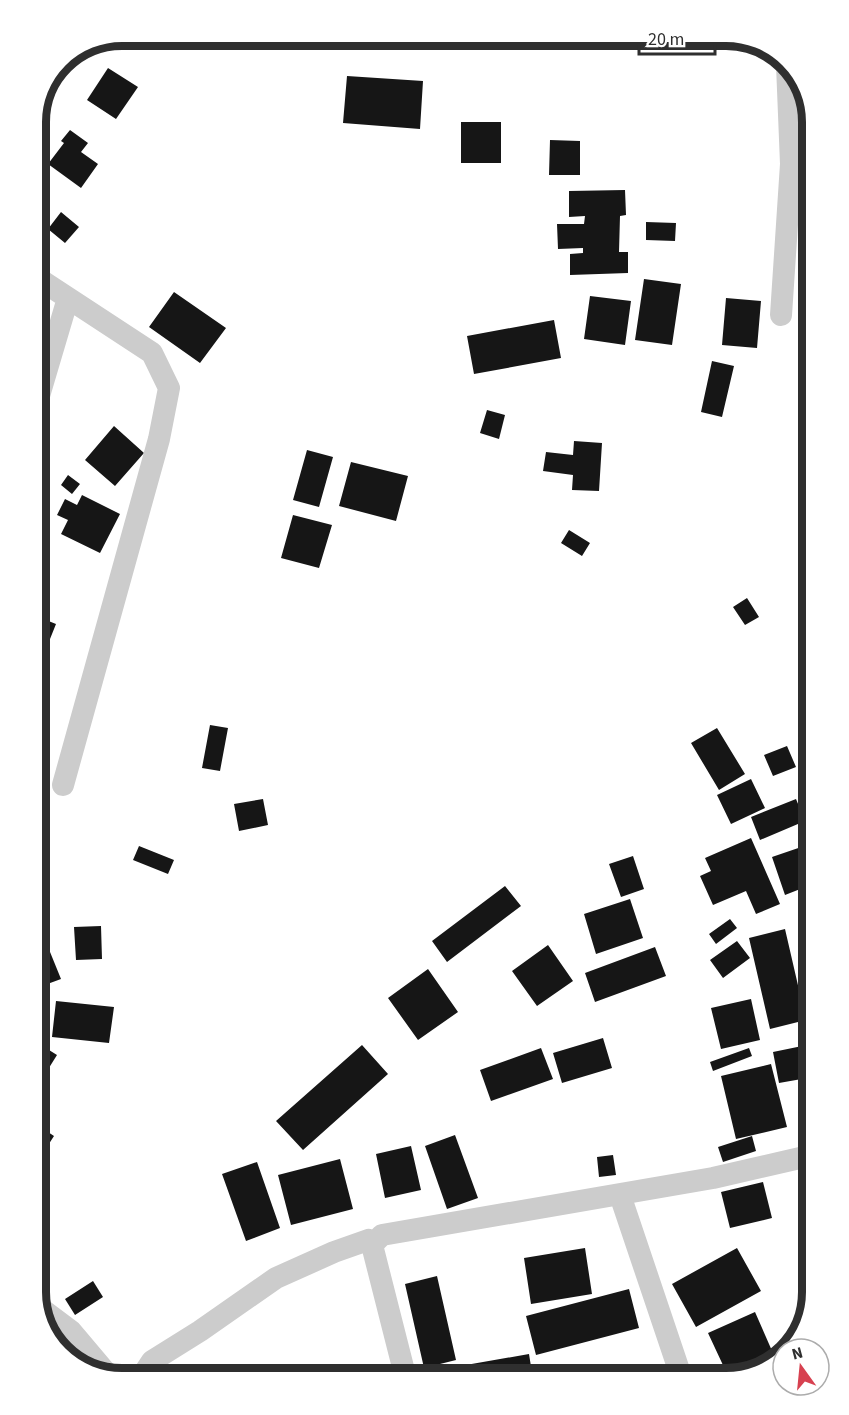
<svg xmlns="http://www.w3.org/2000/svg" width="849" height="1415" font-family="'Source Sans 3',sans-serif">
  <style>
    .building { fill: #161616 }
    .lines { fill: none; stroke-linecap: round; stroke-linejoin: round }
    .street { stroke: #ccc; stroke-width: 22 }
    .rim { fill: none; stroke: #2f2f2f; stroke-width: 8 }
  </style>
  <rect width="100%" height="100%" fill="#fff"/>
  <path class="building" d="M108,68L138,87L116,119L87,100Z
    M347,76L423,81L420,129L343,123Z
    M461,122H501V163H461Z
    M70,130L88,143L81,152L98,164L81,188L48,164L64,143L61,141Z
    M550,140L580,141V175H549Z
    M625,190L626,215L620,216L619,252H628V273L570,275V254L583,253V248L558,249L557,224H584L585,216L569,217V191Z
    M61,212L79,227L65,243L48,229Z
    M646,222L676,223L675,241L646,240Z
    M644,279L681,284L672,345L635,340Z
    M174,292L226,328L200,363L149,327Z
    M590,296L631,301L625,345L584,339Z
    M726,298L761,301L757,348L722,345Z
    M554,320L561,358L474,374L467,336Z
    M712,361L734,366L722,417L701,412Z
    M487,410L505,415L499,439L480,433Z
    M114,426L144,453L115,486L85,460Z
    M812,429H813V460L804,457Z
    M574,441L602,443L599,491L572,490L573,475L543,471L546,452L573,455Z
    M307,450L333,457L319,507L293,500Z
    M351,462L408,476L396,521L339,506Z
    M68,475L80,484L72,494L61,485Z
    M82,495L120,514L100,553L61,534L68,520L57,515L65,499L77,505Z
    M293,515L332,525L319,568L281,558Z
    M569,530L590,543L582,556L561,543Z
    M36,541L48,545L36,578Z
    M747,598L759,617L745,625L733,607Z
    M36,616L56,624L36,674Z
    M813,642V688H812L799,646Z
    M210,725L228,728L220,771L202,768Z
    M717,728L745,774L719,790L691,743Z
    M787,746L796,767L773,776L764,755Z
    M751,779L765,808L731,824L717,795Z
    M263,799L268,825L239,831L234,804Z
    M796,799L805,821L760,840L751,817Z
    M751,838L780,904L756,914L746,891L713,905L700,876L711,871L705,858Z
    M813,843V884L785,895L772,857Z
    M139,846L174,860L168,874L133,860Z
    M633,856L644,889L621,897L609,864Z
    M505,886L521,906L447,962L432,941Z
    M630,899L643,938L596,954L584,914Z
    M730,919L737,928L716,944L709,934Z
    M101,926L102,959L76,960L74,927Z
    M785,929L806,1020L770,1029L749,938Z
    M737,941L750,958L723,978L710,960Z
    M548,945L573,981L537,1006L512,971Z
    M48,947L61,979L42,986L36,971V952Z
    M655,947L666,976L595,1002L585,973Z
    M428,969L458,1012L418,1040L388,998Z
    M751,999L760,1040L721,1049L711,1008Z
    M56,1001L114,1007L109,1043L52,1037Z
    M603,1038L612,1068L562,1083L553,1053Z
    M41,1045L57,1055L42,1079L36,1075V1053Z
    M362,1045L388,1074L303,1150L276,1121Z
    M807,1045L813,1077L779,1083L773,1052Z
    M541,1048L553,1079L491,1101L480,1070Z
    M749,1048L752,1056L713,1071L710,1062Z
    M771,1064L787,1127L736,1139L721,1076Z
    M813,1104V1142H807L804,1105Z
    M36,1124L54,1136L36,1164Z
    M455,1135L478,1198L447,1209L425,1146Z
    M752,1136L756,1151L723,1162L718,1147Z
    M411,1146L421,1190L385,1198L376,1154Z
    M613,1155L616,1175L599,1177L597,1157Z
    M340,1159L353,1209L291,1225L278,1175Z
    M257,1162L280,1228L246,1241L222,1174Z
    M763,1182L772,1218L730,1228L721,1192Z
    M813,1187V1208L804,1210L799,1191Z
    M585,1248L592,1294L531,1304L524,1258Z
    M737,1248L761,1291L696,1327L672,1284Z
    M437,1276L456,1360L424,1368L405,1284Z
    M93,1281L103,1297L75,1315L65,1299Z
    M629,1289L639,1328L536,1355L526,1316Z
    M811,1300L809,1307L807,1312L803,1306Z
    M755,1312L776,1360L769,1367L757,1372L729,1378L708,1333Z
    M529,1354L533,1379H427L426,1372Z
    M200,1365L208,1379H177Z"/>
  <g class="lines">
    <path class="street" d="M36,277L152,353L169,388L159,439L63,785
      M781,315L791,164L787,65
      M36,406L68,298
      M620,1195L682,1379
      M39,1307L71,1331L109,1376
      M140,1379L152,1361L200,1331L276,1278L334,1252L368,1240L372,1245
      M406,1379L372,1245L382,1235L713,1178L813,1155"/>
  </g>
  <path d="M0 0H849V1415H0ZM122 46H726A76 76 0 0 1 802 122V1292A76 76 0 0 1 726 1368H122A76 76 0 0 1 46 1292V122A76 76 0 0 1 122 46Z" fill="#fff" fill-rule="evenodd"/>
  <path class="rim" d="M122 46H726A76 76 0 0 1 802 122V1292A76 76 0 0 1 726 1368H122A76 76 0 0 1 46 1292V122A76 76 0 0 1 122 46Z"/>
  <g transform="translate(801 1367) rotate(345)"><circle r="28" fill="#ffffff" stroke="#acacac" stroke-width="1.5"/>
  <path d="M0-4.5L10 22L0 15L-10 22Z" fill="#d74150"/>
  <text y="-9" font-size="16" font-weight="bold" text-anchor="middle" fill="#2f2f2f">N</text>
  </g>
  <path d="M639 45v9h76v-9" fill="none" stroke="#2f2f2f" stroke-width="3"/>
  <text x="648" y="45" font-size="18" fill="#2f2f2f" stroke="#ffffff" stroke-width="4.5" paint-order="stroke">20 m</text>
</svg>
